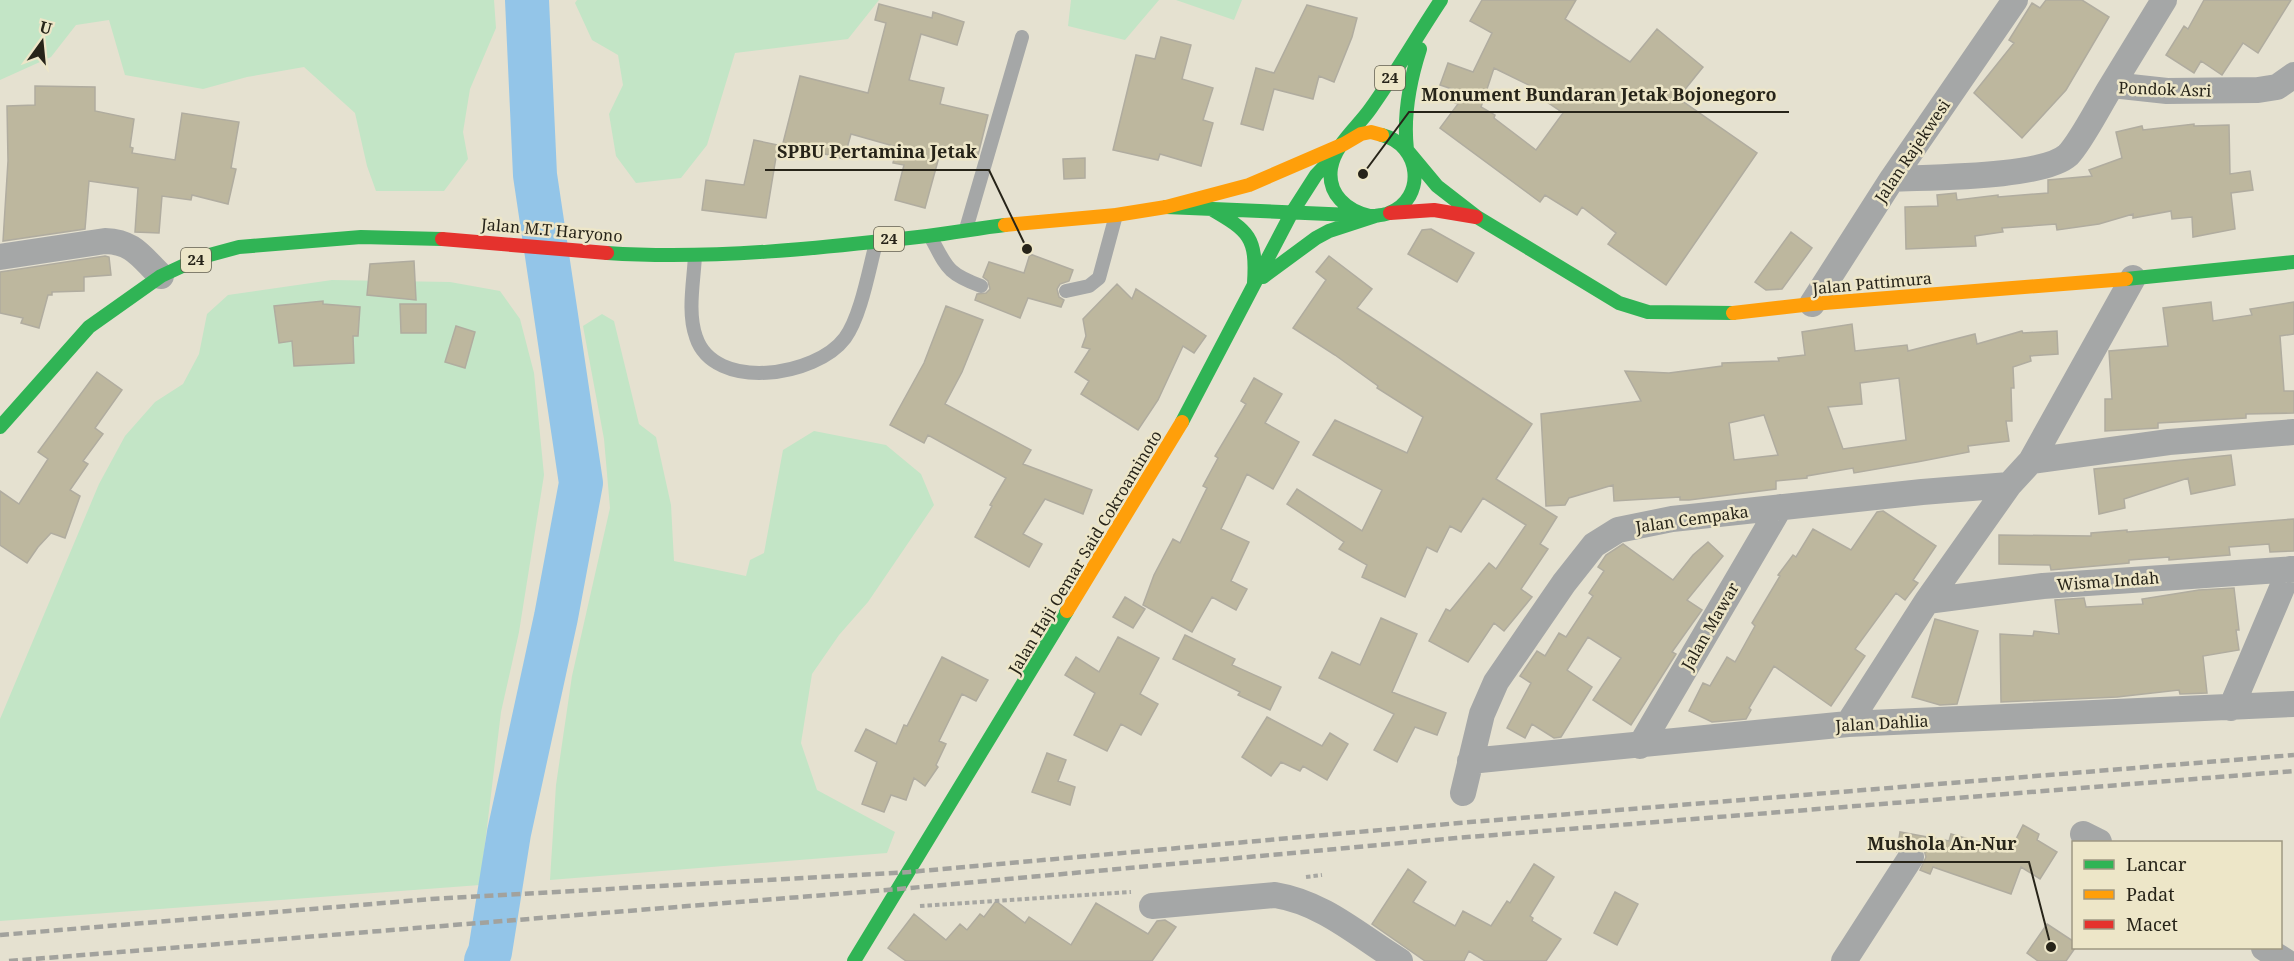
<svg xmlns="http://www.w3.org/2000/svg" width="2294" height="961" font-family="'Noto Serif',serif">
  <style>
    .green { fill: #c3e5c6 }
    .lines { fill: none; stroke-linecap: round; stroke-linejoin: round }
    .river { stroke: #93c5e8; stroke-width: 44 }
    .building { fill: #bdb79e; stroke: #b0ac9f; stroke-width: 1.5; fill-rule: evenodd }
    .path { stroke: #a7a7a2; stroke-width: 4; stroke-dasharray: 4.5 3; stroke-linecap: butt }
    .lane { stroke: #a5a7a7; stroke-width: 14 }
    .street { stroke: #a5a7a7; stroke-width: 26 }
    .fast { stroke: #30b455; stroke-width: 14 }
    .slow { stroke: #ff9f0a; stroke-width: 14 }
    .jam { stroke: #e5322d; stroke-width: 14 }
    .rail { stroke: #a2a29d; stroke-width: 4.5; stroke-dasharray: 9 4.5; stroke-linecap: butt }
    .labels { text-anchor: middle; stroke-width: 5; stroke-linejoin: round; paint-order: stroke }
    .shield { fill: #ede6c8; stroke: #625e4e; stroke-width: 1.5 }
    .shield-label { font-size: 15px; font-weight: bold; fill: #272419 }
    .street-label { font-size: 16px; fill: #272419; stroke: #ede6c8 }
    .leader { fill: none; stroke: #272419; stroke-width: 2 }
    .callout-dot { fill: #272419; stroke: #ede6c8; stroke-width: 2 }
    .callout-label { font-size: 18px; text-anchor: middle; font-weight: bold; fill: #272419; stroke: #ede6c8; stroke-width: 5; stroke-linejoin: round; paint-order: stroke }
  </style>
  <rect width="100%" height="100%" fill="#e5e1d0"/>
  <path class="green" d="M0,0H494L496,28L470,89L463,132L468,159L444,191H376L367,166L355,113L304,67L247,77L203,89L125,75L109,20L76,25L51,57L0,80Z
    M577,0H879L848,39L735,53L707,145L681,178L636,183L616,156L609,114L623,85L618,55L592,40L575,3Z
    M1071,0H1159L1125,40L1068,26Z
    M1176,0H1242L1234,20Z
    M332,280L450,282L500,291L520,319L534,373L544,475L519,632L501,712L480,885L0,921V719L99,484L125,436L155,402L183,384L199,354L207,314L228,295Z
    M602,314L614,321L639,424L656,437L671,505L674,561L746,576L750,560L764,553L783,450L814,431L886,445L921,474L934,505L868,602L839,635L812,674L801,743L817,790L895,832L887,853L550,880L556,785L572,676L610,508L604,439L583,326Z"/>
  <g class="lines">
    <path class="river" d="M486,961L490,952L509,833L556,617L581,483L535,175L527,0"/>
  </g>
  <path class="building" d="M1482,0H1576L1565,19L1630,62L1657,29L1703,67L1678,98L1757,153L1666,285L1608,244L1616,233L1582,207L1577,215L1545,195L1540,202L1440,128L1458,104L1455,103L1461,92L1440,85L1448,63L1473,72L1492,33L1470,21ZM1494,68L1551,96L1547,102L1563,113L1536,150L1494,118L1495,115L1481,107Z
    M2046,0H2082L2109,17L2066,90L2022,138L1974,93L2014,43L2009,40L2032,3L2040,8Z
    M2204,0H2291L2258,53L2243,43L2222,75L2201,61L2194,73L2166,55L2184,26L2188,29Z
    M879,4L932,18L933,12L964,22L957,45L921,34L909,80L944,88L940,104L988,115L978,155L942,146L925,208L895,200L904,165L893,163L897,147L851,134L844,159L783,143L800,76L868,93L886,23L875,20Z
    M1307,5L1357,18L1352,37L1334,82L1319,76L1313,99L1274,89L1263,130L1241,124L1256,68L1274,73Z
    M1161,37L1191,45L1182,79L1213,88L1203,120L1213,123L1201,166L1160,154L1158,160L1113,150L1136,55L1155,59Z
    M35,86L95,87V111L134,119L130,147L133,148L132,153L175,160L182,113L239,122L231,168L236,169L228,204L192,195L191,200L162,196L159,233L135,232L138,188L89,181L85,229L3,241L8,161L7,106L35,105Z
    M2194,124V126L2229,125L2230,174L2250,171L2253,190L2231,193L2235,229L2193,237L2192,217L2172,219L2171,211L2133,218V214L2099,224L2057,230L2056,224L2002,228L2003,232L1975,236L1976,246L1906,249L1905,207L1938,206L1937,195L1956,193L1957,200L1998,195V197L2048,193V180L2092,176L2089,170L2122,158L2116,132L2142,126L2143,130Z
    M754,140L778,145L766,218L702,210L706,180L744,185Z
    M1085,158V178L1064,179L1063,159Z
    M1431,229L1474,253L1457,282L1408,254L1422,230Z
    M1791,232L1812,248L1782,289L1766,290L1755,282Z
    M1030,254L1073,270L1069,281L1060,284L1057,289L1059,297L1064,300L1061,307L1028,298L1020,318L975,300L977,294L986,293L990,289L988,281L983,277L989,262L1024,273Z
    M105,256L109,257L111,275L84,277V291L52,292V295H48L39,328L21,323L23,318L0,313V272Z
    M1329,256L1372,289L1357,308L1532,424L1496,479L1557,517L1540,544L1548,549L1521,589L1532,597L1504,631L1494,623L1468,662L1429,641L1446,609L1450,611L1489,563L1496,569L1526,525L1483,498L1461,532L1450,526L1437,552L1427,547L1405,597L1362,577L1367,565L1339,549L1344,542L1287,504L1297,489L1362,531L1382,490L1313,455L1335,420L1407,453L1423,417L1377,388L1378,386L1335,355L1293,328L1326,280L1316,272Z
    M414,261L416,300L367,295L370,264Z
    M1117,284L1132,299L1136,289L1206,336L1194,353L1183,346L1158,400L1138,430L1081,394L1089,381L1075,372L1090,349L1082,347L1086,336L1083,319Z
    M323,301V304L360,307L358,336H353L354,363L294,366L292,341L279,343L274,306Z
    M2211,302L2213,321L2252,315L2250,309L2294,302V334L2280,336L2284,391H2294V413L2246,414V418L2158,423V428L2105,431V399H2112L2109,351L2168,346L2163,308Z
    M400,304H426V333H401Z
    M946,306L983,320L962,372L945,404L1031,450L1023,464L1092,490L1083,514L1045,499L1023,534L1042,544L1029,567L975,537L992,506L990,505L1006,478L928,435L924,443L890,425L924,363Z
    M1852,324L1855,351L1907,345L1908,351L1975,334L1977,344L2022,331L2023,333L2057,331L2058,354L2030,356L2031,361L2013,367L2014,388H2011L2012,421H2006L2009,441L1968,446L1969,452L1917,462L1854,473L1853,468L1807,476V478L1776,481V489L1689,500H1680V497L1614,501L1613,485L1569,498L1565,505L1546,506L1541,414L1641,401L1625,371L1669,373L1722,366V363L1779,361L1778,358L1805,355L1802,332ZM1899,378L1906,440L1843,449L1828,407L1862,404L1860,383ZM1764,415L1778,455L1734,460L1729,423Z
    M456,326L475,332L465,368L445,362Z
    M97,372L122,390L95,428L103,434L83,461L88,464L70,490L80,496L65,538L51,533L38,547L27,563L0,545V491L19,504L48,459L38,452Z
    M1254,378L1282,394L1265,423L1299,442L1273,489L1247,474L1221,529L1249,542L1231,581L1247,589L1236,610L1212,597L1192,632L1143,605L1154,575L1173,539L1180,543L1207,488L1203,486L1218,458L1215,456L1246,404L1241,401Z
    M2231,455L2235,485L2191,494L2188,478L2124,499L2125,508L2099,514L2094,469Z
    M1883,511L1936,546L1913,580L1918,583L1905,600L1896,593L1855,649L1865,656L1831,706L1774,666L1749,708L1751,710L1746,719L1712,722L1689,711L1703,683L1710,686L1727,657L1735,662L1755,626L1752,623L1780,576L1778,575L1793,555L1796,557L1813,529L1851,550L1877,512Z
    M2294,519V551L2270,552L2269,544L2229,547L2230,555L2169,560V557L2129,560V563L2051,570L2050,565L1999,564V535L2091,536V533L2127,530V532Z
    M1708,542L1723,556L1687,600L1702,610L1672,652L1676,654L1631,725L1593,700L1621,658L1588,637L1567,670L1592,687L1561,737L1554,738L1532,724L1525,738L1507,728L1531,683L1520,676L1537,651L1545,656L1559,633L1566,637L1593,596L1589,593L1604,571L1598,567L1606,555L1623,544L1673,580L1693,555Z
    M2234,588L2239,630H2236L2239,650L2203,656L2207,693L2180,694L2179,690L2117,697L2001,702L2000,634L2033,636L2034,631L2059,634L2055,600L2084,598L2086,607L2143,604L2142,599L2199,590Z
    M1125,597L1145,609L1133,628L1113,617Z
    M1381,618L1417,634L1392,692L1446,713L1437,735L1415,727L1397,762L1374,750L1394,714L1319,678L1332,652L1360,665Z
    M1935,619L1978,631L1957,704L1940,705L1912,697Z
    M1185,635L1235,659L1232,665L1281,687L1270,710L1238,695L1240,692L1173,659Z
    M1118,637L1159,658L1140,694L1158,704L1141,735L1121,724L1107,751L1074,735L1095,693L1065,675L1076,657L1099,672Z
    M942,657L988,680L976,701L962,694L939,741L946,744L936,765L938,767L925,786L914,778L906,800L891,795L884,812L862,804L877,762L855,751L866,729L896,744L904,725L907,726Z
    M1267,717L1322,746L1330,733L1348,744L1327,780L1303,766L1300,771L1281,762L1271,776L1242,757Z
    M1047,753L1066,760L1058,781L1075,787L1070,805L1032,792Z
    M2023,825L2039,834L2037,840L2057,852L2040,879L2021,867L2011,894L1933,867L1930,874L1920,870L1926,857L1924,850L1919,844L1911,842L1905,843L1897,851L1900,832L1949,841L1951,834L2010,851Z
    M1534,864L1554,877L1530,916L1533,918L1532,921L1561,939L1546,961H1485L1469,951L1464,961H1425L1372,924L1408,869L1426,882L1413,902L1455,926L1463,911L1491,926L1507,901L1510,903Z
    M1615,892L1638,904L1617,945L1594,933Z
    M996,901L1025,923L1029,917L1071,945L1096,903L1148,934L1157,921L1165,920L1176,927L1152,961H906L888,948L914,914L946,940L960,924L967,930L980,914L984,917Z
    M2047,924L2073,941L2075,948L2066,961H2038L2027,953Z"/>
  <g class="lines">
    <path class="path" d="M1306,877L1322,875
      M920,906L1131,892"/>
    <path class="lane" d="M966,229L1022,37
      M930,236C947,267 946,273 981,286
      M695,255C694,280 687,312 696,337C714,392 816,377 845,338C861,316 869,269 876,243
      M1066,291L1089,286L1099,278L1116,215"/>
    <path class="street" d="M2112,85L2164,0
      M1892,179C1929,177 2043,178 2068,155C2081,142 2101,102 2112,85L2167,91L2258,90L2277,87L2294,75
      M0,257L105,241C134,242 141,257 161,276
      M1812,304L1892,179L2015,0
      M2294,432L2169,442L2031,461L2009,485L1927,601L2043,586L2294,569
      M2031,461L2133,278
      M2231,708L2290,569
      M1848,724L1927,601
      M1640,746L1780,507
      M1470,761L1848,724L2294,704
      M1463,793L1482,714L1496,682L1564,583L1594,545L1618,530L1672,519L1922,492L2009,485
      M2083,834L2099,842
      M1152,906L1275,895C1324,903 1359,936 1400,961
      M2264,948L2285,961
      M1844,961L1911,857"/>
    <path class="fast" d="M1407,150L1437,186L1477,217L1619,303L1648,312L1733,313
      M1407,150C1403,115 1409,83 1420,49
      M1166,207L1375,216C1379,215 1385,215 1389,213C1427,198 1421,145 1382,135
      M1211,209C1249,231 1257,237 1254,283
      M1370,216C1347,211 1327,194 1331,168C1335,144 1358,127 1371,108C1396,73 1417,36 1441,0
      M607,253C713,260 822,248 927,236C953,233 979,228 1005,225
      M1263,277L1316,238L1329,231L1375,216
      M2126,279L2294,262
      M1182,422L1291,214L1316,175L1335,155
      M0,427L89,327L161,276L202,257L239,247L361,237L442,239
      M854,961L1067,611"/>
    <path class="slow" d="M1005,225L1116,215L1166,207L1249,185L1344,144L1361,134L1371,132L1382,135
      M1733,313L1812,304L2126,279
      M1067,611L1182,422"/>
    <path class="jam" d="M1390,213L1434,210L1476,217
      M442,239L607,253"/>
    <path class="rail" d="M0,935L431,899L909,872L1459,823L2294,755
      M9,961L899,889L1456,838L2294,771"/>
  </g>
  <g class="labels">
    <g class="shield">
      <rect x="1375" y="66" width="30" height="24" rx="4.5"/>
      <rect x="874" y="227" width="30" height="24" rx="4.5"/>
      <rect x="181" y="248" width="30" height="24" rx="4.5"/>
    </g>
    <g class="shield-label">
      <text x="1390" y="83">24</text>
      <text x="889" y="244">24</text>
      <text x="196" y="265">24</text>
    </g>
    <g class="street-label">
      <text transform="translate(2165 89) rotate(2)" y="6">Pondok Asri</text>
      <text transform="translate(1912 151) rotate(-56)" y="6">Jalan Rajekwesi</text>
      <text transform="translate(552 230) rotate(5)" y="6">Jalan M.T Haryono</text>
      <text transform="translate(1872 283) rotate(-5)" y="6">Jalan Pattimura</text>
      <text transform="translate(1692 519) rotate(-8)" y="6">Jalan Cempaka</text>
      <text transform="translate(1085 552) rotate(-59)" y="6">Jalan Haji Oemar Said Cokroaminoto</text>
      <text transform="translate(2108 581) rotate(-4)" y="6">Wisma Indah</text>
      <text transform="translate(1710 626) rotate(-60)" y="6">Jalan Mawar</text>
      <text transform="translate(1882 723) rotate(-3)" y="6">Jalan Dahlia</text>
    </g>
  </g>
  <path class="leader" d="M1363 174L1409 112H1789M1027 249L989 170H765M2051 947L2029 862H1856"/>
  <g class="callout-dot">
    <circle cx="1363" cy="174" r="6"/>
    <circle cx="1027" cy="249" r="6"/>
    <circle cx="2051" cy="947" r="6"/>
  </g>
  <g class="callout-label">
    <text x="1599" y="101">Monument Bundaran Jetak Bojonegoro</text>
    <text x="877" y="158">SPBU Pertamina Jetak</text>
    <text x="1942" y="850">Mushola An-Nur</text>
  </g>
  <rect x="2072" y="841" width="210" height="108" fill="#ede6c8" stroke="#9e9882" stroke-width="1.5"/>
  <rect x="2084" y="860" width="30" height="9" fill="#30b455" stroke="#9e9882" stroke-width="1.5"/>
  <text x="2126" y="871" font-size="18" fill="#272419">Lancar</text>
  <rect x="2084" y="890" width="30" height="9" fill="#ff9f0a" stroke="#9e9882" stroke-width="1.5"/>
  <text x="2126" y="901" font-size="18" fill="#272419">Padat</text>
  <rect x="2084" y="920" width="30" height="9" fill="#e5322d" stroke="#9e9882" stroke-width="1.5"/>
  <text x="2126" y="931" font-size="18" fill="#272419">Macet</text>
  <g transform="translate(42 42) rotate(15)" stroke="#ede6c8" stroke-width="4.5" paint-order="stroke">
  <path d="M0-4.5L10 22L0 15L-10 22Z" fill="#272419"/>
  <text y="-9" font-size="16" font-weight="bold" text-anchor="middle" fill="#272419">U</text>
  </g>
</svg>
